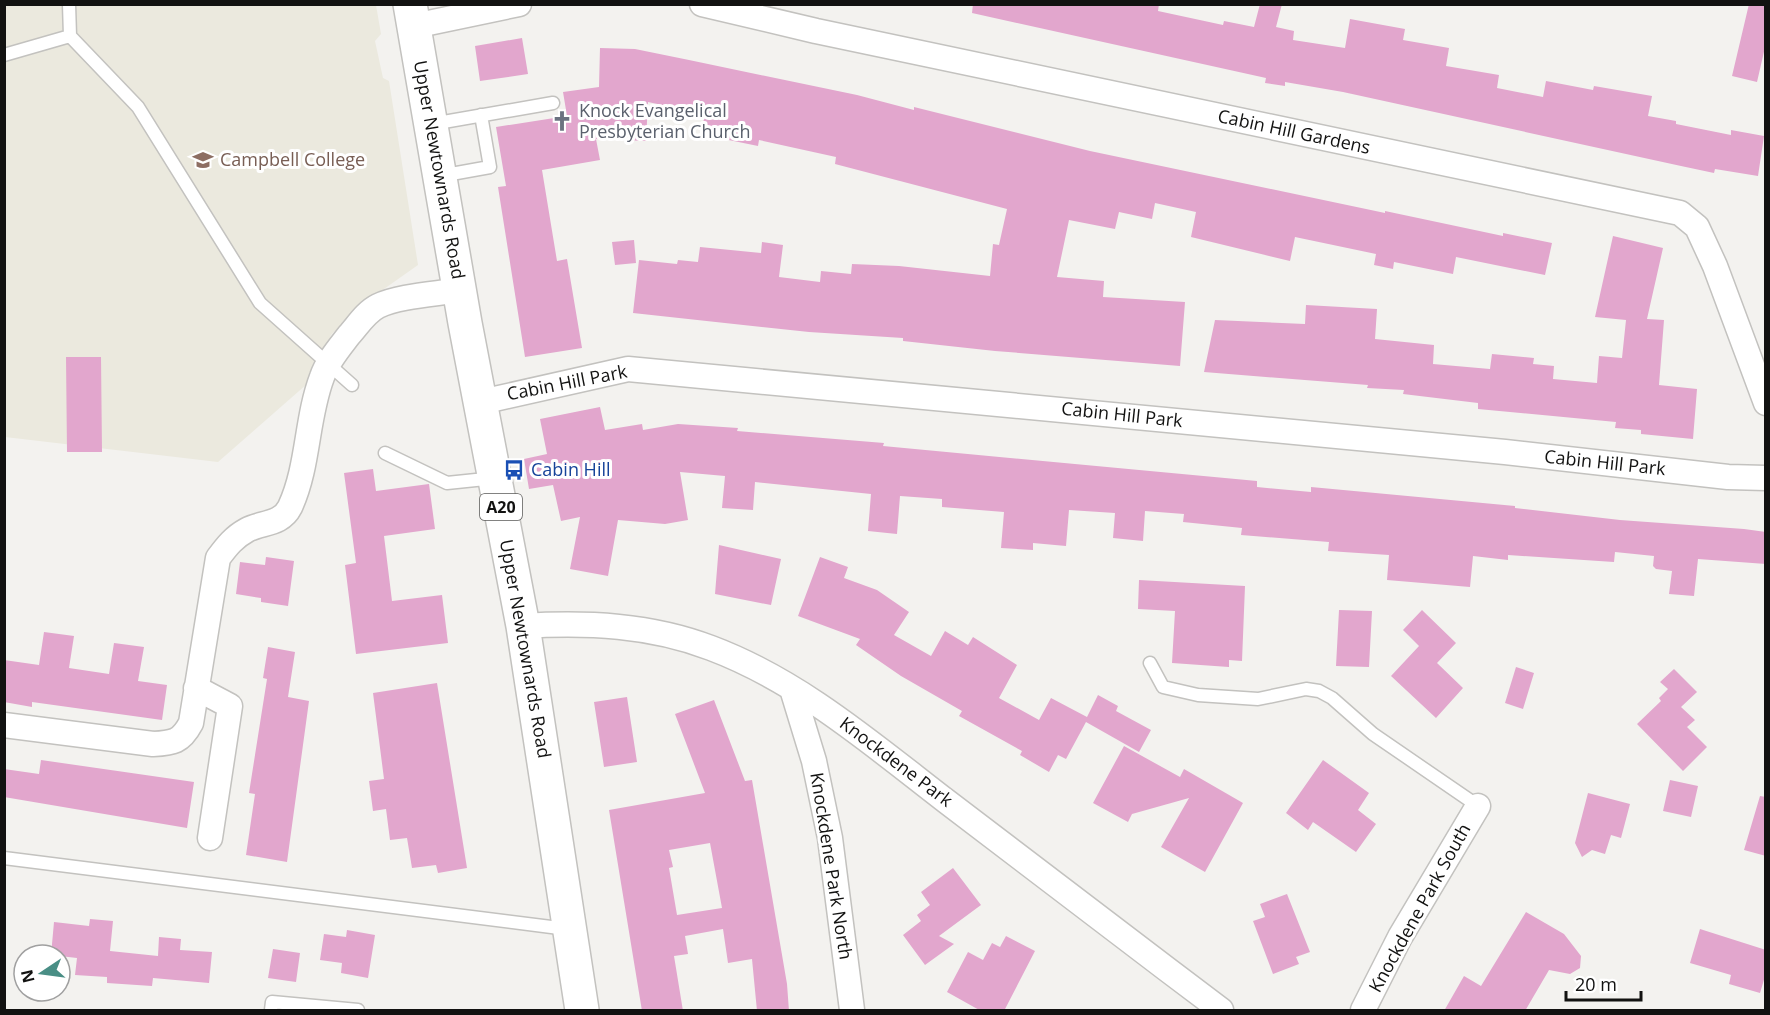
<svg xmlns="http://www.w3.org/2000/svg" width="1770" height="1015" font-family="'Open Sans',sans-serif">
  <style>
    .built { fill: #ebe9de }
    .building { fill: #e2a6cd; fill-rule: evenodd }
    .lines { fill: none; stroke-linecap: round; stroke-linejoin: round }
    .lane-casing { stroke: #c3c2bf; stroke-width: 15 }
    .street-casing { stroke: #c3c2bf; stroke-width: 27 }
    .highway-casing { stroke: #c3c2bf; stroke-width: 36 }
    .lane { stroke: #fff; stroke-width: 12 }
    .street { stroke: #fff; stroke-width: 24 }
    .highway { stroke: #fff; stroke-width: 33 }
    .labels { text-anchor: middle; stroke-width: 6; stroke-linejoin: round; paint-order: stroke }
    .shield { fill: #fff; stroke: #595958; stroke-width: 1.5 }
    .shield-label { font-size: 16px; font-weight: bold; fill: #121211 }
    .worship-label { font-size: 18px; fill: #5b616d; stroke: #fff; text-anchor: start }
    .street-label { font-size: 18px; fill: #121211; stroke: #fff }
    .education-label { font-size: 18px; fill: #785e54; stroke: #fff; text-anchor: start }
    .transit-label { font-size: 18px; fill: #164399; stroke: #fff; text-anchor: start }
  </style>
  <rect width="100%" height="100%" fill="#f3f2ef"/>
  <path class="built" d="M5,5H376L381,34L375,41L383,78L389,81L418,265L357,308L331,335L315,377L218,462L5,437Z"/>
  <path class="building" d="M973,4H1159L1158,11L1223,25L1224,21L1254,27L1260,4H1282L1276,27L1294,31L1293,40L1345,48L1350,19L1405,29L1403,40L1449,48L1446,66L1499,75L1497,88L1543,97L1546,81L1593,90L1594,86L1652,96L1648,116L1676,121V124L1731,135V130L1764,136L1758,176L1715,169L1714,173L1681,166L1343,92L1285,82V86L1265,83L1266,78L972,13Z
    M1749,4H1766V43L1757,82L1732,76Z
    M522,38L528,74L480,81L475,46Z
    M600,48L635,49L689,60L857,95L914,110V107L1090,151L1385,213V211L1503,236V233L1552,243L1545,275L1456,257L1453,274L1394,262L1393,269L1374,265L1376,254L1295,237L1290,261L1191,237L1196,212L1155,203L1152,219L1119,212L1115,229L1069,220L1057,277L1104,281L1103,297L1185,302L1180,366L995,351L903,341V338L809,332L633,313L639,260L677,264L678,260L698,262L700,247L761,253L762,242L783,245L779,277L820,282L821,271L851,274L852,264L899,266L990,276L993,244L999,245L1007,209L835,164L836,157L759,140L758,146L719,138L721,132L702,128L705,114L648,102L646,141L596,139L600,160L542,170L557,261L567,259L582,348L525,357L498,187L506,186L496,127L567,116L563,92L599,87Z
    M1613,236L1663,248L1647,319L1664,320L1659,385L1697,389L1693,439L1641,434V430L1615,428L1616,422L1478,409V403L1403,394L1404,390L1367,388L1368,385L1204,372L1215,320L1305,324L1306,305L1377,309L1375,339L1434,345L1433,364L1490,369L1492,354L1534,358L1533,364L1554,366L1553,379L1597,383L1599,356L1622,358L1626,320L1595,317Z
    M634,240L636,263L615,265L612,242Z
    M66,357H101L102,452H67Z
    M600,407L605,430L642,424L643,430L678,424L738,428L737,431L884,443L883,446L1257,481V487L1311,492V487L1515,506V508L1620,520L1744,529L1766,532V564L1698,559L1694,596L1669,594L1672,571L1656,569L1653,566L1654,556L1615,552L1614,562L1508,555V560L1473,556L1470,587L1387,580L1389,555L1328,551L1329,542L1241,535L1242,528L1183,522L1184,514L1145,511L1143,541L1113,538L1115,513L1069,510L1066,546L1033,543V550L1001,548L1004,512L942,507V499L900,496L897,534L868,531L871,494L755,482L753,510L722,508L725,476L680,472L688,520L665,524L618,520L608,576L570,569L580,517L561,521L553,485L529,489L524,459L547,454L540,419Z
    M373,469L376,491L429,484L435,529L384,536L392,601L442,595L448,643L356,654L345,565L356,563L344,473Z
    M719,545L781,559L771,605L715,594Z
    M266,557L294,561L288,606L261,602V598L236,594L240,562L265,565Z
    M820,557L848,567L844,578L877,590L909,612L894,635L931,656L945,631L968,645L973,637L1017,665L999,698L1039,720L1051,698L1087,717L1098,695L1118,706L1116,711L1151,730L1139,752L1086,722L1066,759L1058,755L1049,772L1020,755L1022,751L959,716L962,711L901,676L856,645L860,639L798,616Z
    M1139,580L1245,586L1242,661L1229,660V667L1172,663L1175,611L1138,609Z
    M1339,610L1372,611L1369,667L1336,666Z
    M1422,610L1456,643L1437,663L1463,688L1436,718L1391,676L1419,646L1403,630Z
    M44,632L74,636L69,668L109,674L114,643L144,647L138,681L167,685L162,720L32,702V707L4,702V660L39,665Z
    M268,647L295,652L288,697L309,701L287,862L246,855L255,794L249,793L267,679L263,678Z
    M1516,667L1534,673L1523,709L1505,703Z
    M1674,669L1697,692L1681,707L1695,720L1687,727L1707,747L1683,771L1637,724L1661,701L1659,698L1668,689L1660,682Z
    M437,683L467,868L438,873L436,865L412,868L407,838L390,840L386,809L373,811L369,781L384,779L373,693Z
    M627,697L637,762L604,767L594,702Z
    M714,700L745,781L752,780L787,984L789,1011H757L752,959L728,963L723,929L685,936L688,954L674,956L683,1011H642L609,810L705,793L675,714ZM710,843L722,908L677,915L669,868L673,867L669,850Z
    M1124,746L1180,777L1184,769L1243,803L1205,872L1161,847L1189,798L1132,814L1128,822L1093,803Z
    M41,760L194,782L187,828L4,797V769L39,774Z
    M1323,760L1369,793L1358,810L1376,824L1356,852L1313,822L1308,830L1286,813Z
    M1670,780L1698,786L1691,817L1663,811Z
    M1588,793L1630,804L1621,838L1611,835L1605,854L1592,850L1582,857L1575,843Z
    M1760,796L1766,797V856L1744,850Z
    M953,868L981,905L939,936L954,944L925,965L903,935L921,921L917,915L930,905L921,892Z
    M1287,894L1310,952L1296,957L1299,964L1273,974L1253,921L1265,917L1260,904Z
    M1526,912L1564,934L1581,956L1580,968L1570,974L1549,970L1525,1011H1444L1464,976L1481,986Z
    M90,919L113,921L110,951L158,956L159,937L181,939L180,950L212,952L209,983L153,978L152,986L107,983V977L75,975L77,958L51,955L54,922L89,926Z
    M1700,929L1766,950V973L1760,993L1729,984L1731,975L1690,963Z
    M347,930L375,935L368,978L341,973L342,963L320,960L324,934L346,937Z
    M1006,936L1035,951L1004,1011H981L947,992L968,952L983,960L992,943L1000,947Z
    M273,949L300,953L296,982L268,978Z"/>
  <g class="lines">
    <g class="lane-casing">
      <path id="lane" d="M69,4L70,36L138,107L260,303L352,385
        M4,55L70,36
        M432,124L553,103
        M440,176L490,167L481,115
        M385,453L447,483L495,478
        M1150,663L1163,687L1198,695L1258,699L1306,689L1319,691L1332,698L1373,734L1478,806
        M4,858L567,929
        M271,1010L272,1002L358,1010"/>
    </g>
    <g class="street-casing">
      <path id="street" d="M702,4L816,31L1680,213L1697,227L1715,266L1766,403
        M414,26L519,4
        M481,402L628,369L1505,452L1728,477L1766,478
        M523,626C587,622 651,625 711,648C799,681 872,744 946,801C1038,871 1129,941 1221,1010
        M196,688L230,706L210,838
        M792,689L814,761L830,838L852,1010
        M4,725L153,744C173,743 181,742 191,723L218,558C227,546 234,537 247,530C262,522 281,525 290,507C309,466 306,419 322,377C327,362 339,348 349,335C358,325 366,312 378,306C399,296 436,294 459,290
        M1363,1010L1400,937L1478,806"/>
    </g>
    <g class="highway-casing">
      <path id="highway" d="M410,4L465,323L523,626L582,1010"/>
    </g>
    <use href="#lane" class="lane"/>
    <use href="#street" class="street"/>
    <use href="#highway" class="highway"/>
  </g>
  <defs>
    <g id="church-bare" transform="scale(1.62)"><path d="M-1.2-6h2.4v3.5h3.3v2.4h-3.3V6h-2.4V-.1h-3.3v-2.4h3.3Z" fill="#6b7280" stroke="#fff" stroke-width="2.5" paint-order="stroke"/></g>
    <g id="school-bare" transform="scale(1.62)"><path d="M0-5L7-2L0 1L-7-2ZM-4 1L0 2.5L4 1V4Q0 6-4 4Z" fill="#8d6e63" stroke="#fff" stroke-width="2.5" paint-order="stroke"/></g>
    <g id="bus-bare" transform="scale(1.62)"><path d="M-5-6H5V4H4V6H2V4H-2V6H-4V4H-5ZM-3.5-4V0h7V-4ZM-3.5 1.2v1.5H-2V1.2ZM2 1.2v1.5H3.5V1.2Z" fill="#1a4fb4" stroke="#fff" stroke-width="2.5" paint-order="stroke"/></g>
  </defs>
  <g fill-rule="evenodd">
    <use href="#church-bare" x="562" y="121"/>
    <use href="#school-bare" x="203" y="160"/>
    <use href="#bus-bare" x="514" y="470"/>
  </g>
  <g class="labels">
    <rect class="shield" x="480" y="494" width="42" height="26" rx="4.5"/>
    <g class="shield-label">
      <text x="501" y="513">A20</text>
    </g>
    <g class="worship-label">
      <text x="579" y="117">Knock Evangelical<tspan x="579" dy="21">Presbyterian Church</tspan></text>
    </g>
    <g class="street-label">
      <text transform="translate(1294 132) rotate(12)" y="6">Cabin Hill Gardens</text>
      <text transform="translate(439 170) rotate(80)" y="6">Upper Newtownards Road</text>
      <text transform="translate(567 383) rotate(-11)" y="6">Cabin Hill Park</text>
      <text transform="translate(1122 415) rotate(6)" y="6">Cabin Hill Park</text>
      <text transform="translate(1605 463) rotate(6)" y="6">Cabin Hill Park</text>
      <text transform="translate(525 649) rotate(80)" y="6">Upper Newtownards Road</text>
      <text transform="translate(896 762) rotate(37)" y="6">Knockdene Park</text>
      <text transform="translate(831 866) rotate(81)" y="6">Knockdene Park North</text>
      <text transform="translate(1420 908) rotate(-61)" y="6">Knockdene Park South</text>
    </g>
    <g class="education-label">
      <text x="220" y="166">Campbell College</text>
    </g>
    <g class="transit-label">
      <text x="531" y="476">Cabin Hill</text>
    </g>
  </g>
  <rect width="1770" height="1015" fill="none" stroke="#121211" stroke-width="12"/>
  <g transform="translate(42 973) rotate(257)"><circle r="28" fill="#ffffff" stroke="#a0a0a0" stroke-width="1.5"/>
  <path d="M0-4.5L10 22L0 15L-10 22Z" fill="#498e85"/>
  <text y="-9" font-size="16" font-weight="bold" text-anchor="middle" fill="#121211">N</text>
  </g>
  <path d="M1566 991v9h75v-9" fill="none" stroke="#121211" stroke-width="3"/>
  <text x="1575" y="991" font-size="18" fill="#121211" stroke="#ffffff" stroke-width="4.5" paint-order="stroke">20 m</text>
</svg>
